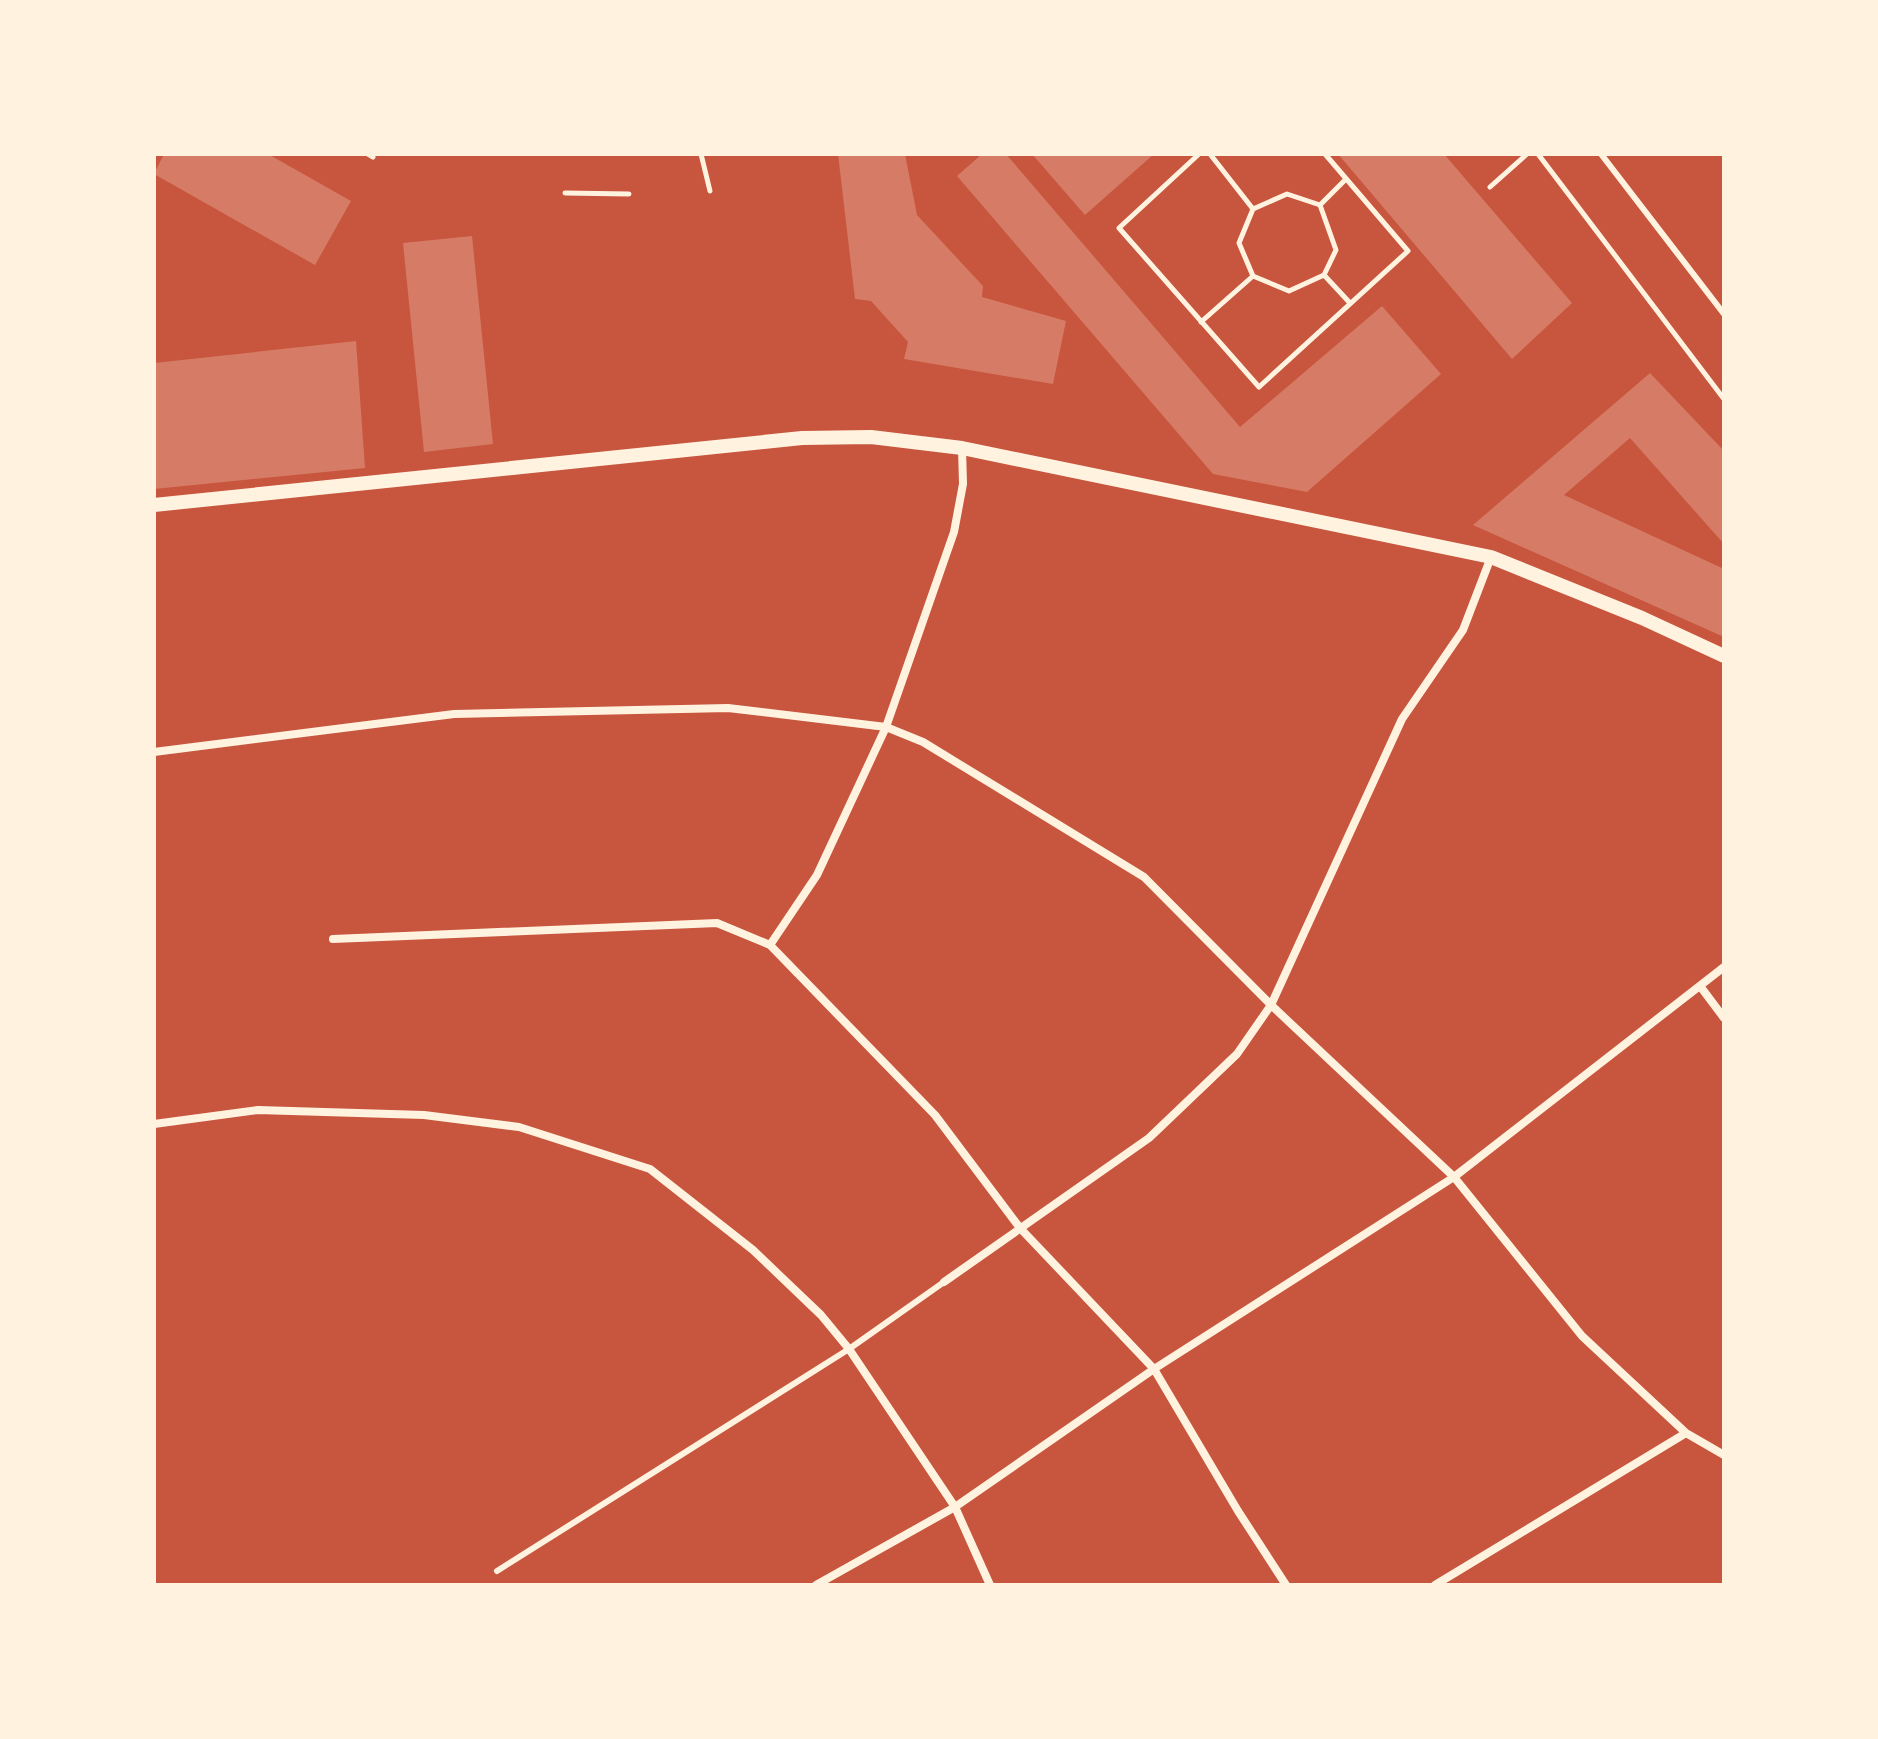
<svg xmlns="http://www.w3.org/2000/svg" width="1878" height="1739" font-family="'Sofia Sans Condensed',sans-serif">
  <style>
    .building { fill: #d67c66 }
    .lines { fill: none; stroke-linecap: round; stroke-linejoin: round }
    .path { stroke: #fff3e0; stroke-width: 5 }
    .service { stroke: #fff3e0; stroke-width: 6 }
    .minor { stroke: #fff3e0; stroke-width: 8 }
    .tertiary { stroke: #fff3e0; stroke-width: 14 }
  </style>
  <rect width="100%" height="100%" fill="#c8553d"/>
  <path class="building" d="M164,154H268L351,201L315,265L154,174Z
    M838,154H905L917,215L983,286L982,297L1066,321L1053,384L904,359L908,342L871,301L855,299Z
    M982,154H1006L1240,427L1382,306L1441,374L1307,492L1213,474L957,176Z
    M1032,154H1154L1085,215Z
    M1338,154H1444L1572,303L1512,359Z
    M472,236L493,444L424,452L403,243Z
    M356,341L365,468L154,489V363Z
    M1650,373L1724,451V544L1630,438L1564,495L1724,569V637L1473,525Z"/>
  <g class="lines">
    <path class="path" d="M368,154L373,157
      M701,154L710,191
      M1199,154L1119,228L1259,387L1408,251L1325,154
      M1210,154L1253,209
      M1538,154L1724,399
      M1490,187L1527,154
      M565,193L629,194
      M1320,205L1346,179
      M1324,275L1350,303
      M1201,322L1253,276L1239,243L1253,209L1287,194L1320,205L1336,250L1324,275L1289,291L1253,276"/>
    <path class="service" d="M1601,154L1724,314
      M497,1571L849,1349L944,1282"/>
    <path class="minor" d="M154,752L454,714L728,708L886,727L923,742L1144,877L1271,1005L1454,1177L1582,1336L1686,1433L1724,1455
      M333,939L717,923L770,945L935,1115L1020,1228L1154,1369L1238,1511L1286,1585
      M770,945L817,875L886,727L954,532L963,484L962,448
      M1700,986L1724,1018
      M154,1124L258,1110L424,1115L519,1127L650,1169L753,1250L821,1315L849,1349L955,1507L990,1585
      M944,1282L1149,1138L1237,1054L1271,1005L1402,719L1463,630L1491,557
      M816,1585L955,1507L1154,1369L1454,1177L1724,967
      M1435,1585L1686,1433"/>
    <path class="tertiary" d="M154,505L802,438L871,437L962,448L1491,557L1642,618L1724,656"/>
  </g>
  <rect width="1878" height="1739" fill="none" stroke="#fff3e0" stroke-width="312"/>
</svg>
